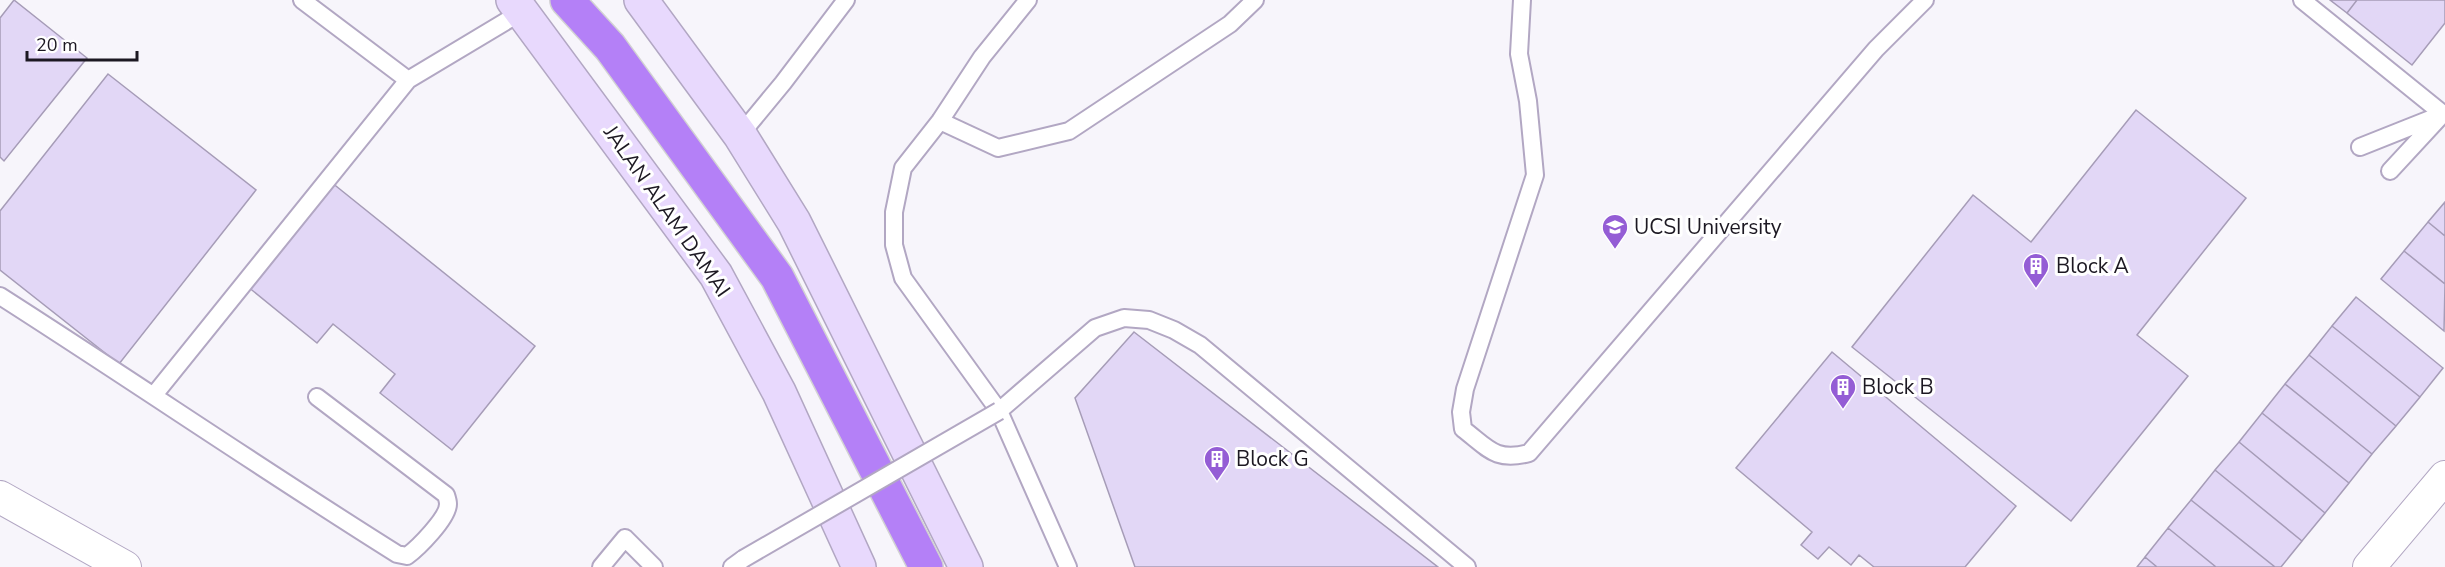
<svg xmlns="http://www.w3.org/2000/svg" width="2445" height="567" font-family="'Nunito Sans',sans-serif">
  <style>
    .building { fill: #e2d7f6; stroke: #a69cb7; stroke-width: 1.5 }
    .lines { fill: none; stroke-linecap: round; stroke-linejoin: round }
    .service-casing { stroke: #b2a7c3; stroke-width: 20 }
    .minor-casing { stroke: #b2a7c3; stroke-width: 34 }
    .secondary-casing { stroke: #b2a7c3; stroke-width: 36 }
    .motorway-casing { stroke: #d2d1d3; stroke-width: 36 }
    .service { stroke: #fff; stroke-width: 16 }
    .minor { stroke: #fff; stroke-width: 32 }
    .secondary { stroke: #e8d9fd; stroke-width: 33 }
    .motorway { stroke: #b480f7; stroke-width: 33 }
    .service-bridge-casing { stroke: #b2a7c3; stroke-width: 20; stroke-linecap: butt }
    .service-bridge { stroke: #fff; stroke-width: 16 }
    .labels { text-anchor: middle; stroke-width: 6; stroke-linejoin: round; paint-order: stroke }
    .street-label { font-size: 21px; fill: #1c1822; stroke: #fff }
    .poi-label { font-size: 21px; fill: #1c1822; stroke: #fff; text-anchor: start }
  </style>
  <rect width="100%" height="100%" fill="#f7f5fb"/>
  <path class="building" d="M14,0L87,58L4,161L0,157V18Z
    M2330,0H2357L2347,13Z
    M2357,0H2445V23L2412,65L2347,13Z
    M108,74L256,190L119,364L0,270V211Z
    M2136,110L2246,198L2137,335L2188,376L2071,521L1852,347L1973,195L2031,242Z
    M326,178L535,346L452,450L380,393L395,374L333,324L317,343L242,282Z
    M2445,202V236L2428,222Z
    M2428,222L2445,236V284L2404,251Z
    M2404,251L2445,284L2444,331L2381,279Z
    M2356,297L2443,368L2420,397L2332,326Z
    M2332,326L2420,397L2396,426L2309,355Z
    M1134,332L1438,567H1135L1075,398Z
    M1832,352L2016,506L1965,567H1874L1859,555L1851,565L1829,547L1818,559L1801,545L1812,532L1736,468Z
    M2309,355L2396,426L2372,454L2285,384Z
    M2285,384L2372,454L2349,483L2262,413Z
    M2262,413L2349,483L2325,513L2239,442Z
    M2239,442L2325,513L2302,541L2215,470Z
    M2215,470L2302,541L2281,567H2275L2191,500Z
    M2191,500L2275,567H2216L2168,528Z
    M2168,528L2216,567H2157L2145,557Z
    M2145,557L2157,567H2137Z"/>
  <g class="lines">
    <g class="service-casing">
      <path id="service" d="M302,0L408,80
        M1028,0L982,57L940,121L903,168L894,212V245L903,278L999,411L1068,567
        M1522,0L1519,54L1528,101L1535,175L1465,389L1461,412L1463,429C1488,448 1495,462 1529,453L1876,49L1925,0
        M2302,0L2443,114
        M940,121L998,148L1069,131L1230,24L1255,0
        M740,135L783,83L846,0
        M2360,147L2443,114
        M2390,171L2440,117
        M0,296C133,381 263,470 397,554L407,556C418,548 448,518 448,504C448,501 447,498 446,495L317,397
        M154,395L408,80L523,11
        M999,411L1095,328L1124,318L1149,320L1174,330L1200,345L1467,567
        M601,567L625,538L654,567
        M732,567L743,559"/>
    </g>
    <g class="minor-casing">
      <path id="minor" d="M0,497L125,567
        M2369,567L2445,477"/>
    </g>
    <g class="secondary-casing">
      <path id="secondary" d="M513,0L716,275L779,392L859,567
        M641,0L740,135L794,222L966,567"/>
    </g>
    <g class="motorway-casing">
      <path id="motorway" d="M567,0L610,47L777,277L926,567"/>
    </g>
    <use href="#service" class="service"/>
    <use href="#minor" class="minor"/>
    <use href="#secondary" class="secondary"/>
    <use href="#motorway" class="motorway"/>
    <g class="service-bridge-casing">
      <path id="service-bridge" d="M743,559L999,411"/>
    </g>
    <use href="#service-bridge" class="service-bridge"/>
  </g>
  <defs>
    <g id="university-pin" transform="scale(1.35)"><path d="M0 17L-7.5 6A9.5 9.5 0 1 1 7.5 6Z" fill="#945dd5" stroke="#fff"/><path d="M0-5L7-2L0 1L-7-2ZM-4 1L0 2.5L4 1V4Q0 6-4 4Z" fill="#fff"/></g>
    <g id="building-pin" transform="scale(1.35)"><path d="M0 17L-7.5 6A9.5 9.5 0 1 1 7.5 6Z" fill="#945dd5" stroke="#fff"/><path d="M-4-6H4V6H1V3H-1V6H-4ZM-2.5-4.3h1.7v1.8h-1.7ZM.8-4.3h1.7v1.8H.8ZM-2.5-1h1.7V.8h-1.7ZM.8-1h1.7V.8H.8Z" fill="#fff"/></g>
  </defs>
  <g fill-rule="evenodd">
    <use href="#university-pin" x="1615" y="227"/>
    <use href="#building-pin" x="2036" y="266"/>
    <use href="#building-pin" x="1843" y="387"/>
    <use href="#building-pin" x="1217" y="459"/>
  </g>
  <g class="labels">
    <g class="street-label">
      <text transform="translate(667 211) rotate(55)" y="7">JALAN ALAM DAMAI</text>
    </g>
    <g class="poi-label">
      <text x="1634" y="234">UCSI University</text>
      <text x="2056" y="273">Block A</text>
      <text x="1862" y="394">Block B</text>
      <text x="1236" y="466">Block G</text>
    </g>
  </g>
  <path d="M27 51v9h110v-9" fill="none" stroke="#1c1822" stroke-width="3"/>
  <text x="36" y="51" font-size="18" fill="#1c1822" stroke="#ffffff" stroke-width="4.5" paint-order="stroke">20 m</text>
</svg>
